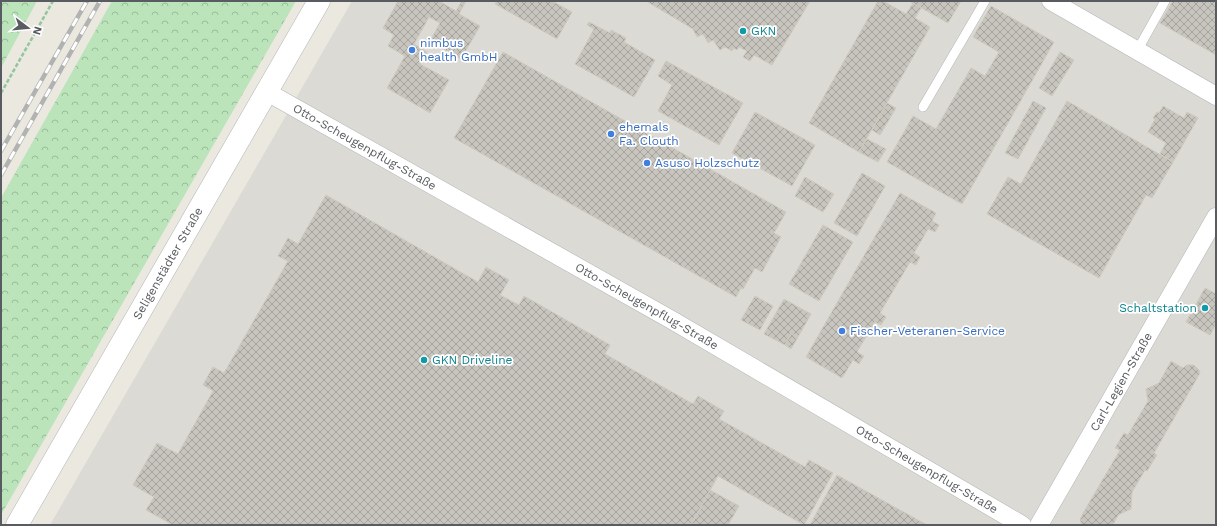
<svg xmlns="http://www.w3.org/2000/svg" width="1217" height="526" font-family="'Work Sans',sans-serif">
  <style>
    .industrial { fill: #dcdad4 }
    .forest { fill: url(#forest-crowns) }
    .building { fill: url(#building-cross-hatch); stroke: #d0cabd }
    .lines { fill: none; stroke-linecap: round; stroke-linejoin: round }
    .service-casing { stroke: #b2b6ba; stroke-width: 10 }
    .minor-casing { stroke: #b2b6ba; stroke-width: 19 }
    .tertiary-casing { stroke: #b2b6ba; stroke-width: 23 }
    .path { stroke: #93c5a0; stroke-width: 2.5; stroke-dasharray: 4 2; stroke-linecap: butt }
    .service { stroke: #fff; stroke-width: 9 }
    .minor { stroke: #fff; stroke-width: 18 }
    .tertiary { stroke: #fff; stroke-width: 22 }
    .rail-casing { stroke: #b1b2b2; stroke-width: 4.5 }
    .rail { stroke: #fff; stroke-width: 3; stroke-dasharray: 9; stroke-linecap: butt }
    .culture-dot { fill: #0f9aa8; stroke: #fff; stroke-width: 1.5 }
    .shop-dot { fill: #3f7fe0; stroke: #fff; stroke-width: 1.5 }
    .labels { text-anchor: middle; stroke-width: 3.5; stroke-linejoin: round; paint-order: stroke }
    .culture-label { font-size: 12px; fill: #0d838f; stroke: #fff; text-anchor: start }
    .shop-label { font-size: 12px; fill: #366cbe; stroke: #fff; text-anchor: start }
    .street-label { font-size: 12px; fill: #585c60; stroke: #fff }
  </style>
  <defs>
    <pattern id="forest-crowns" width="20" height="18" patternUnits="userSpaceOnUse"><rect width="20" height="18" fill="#bbe4ba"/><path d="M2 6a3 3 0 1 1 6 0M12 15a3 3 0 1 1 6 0" fill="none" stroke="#9bbc9b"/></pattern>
    <pattern id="building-cross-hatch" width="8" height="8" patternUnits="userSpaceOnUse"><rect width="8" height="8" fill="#c8c5be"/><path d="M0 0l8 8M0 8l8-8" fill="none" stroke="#a5a39e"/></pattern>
  </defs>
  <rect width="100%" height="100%" fill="#ebe8df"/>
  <path class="industrial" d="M352,1H1216V525H50Z"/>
  <path class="forest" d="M1,1H37L1,68Z
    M112,1H296L1,515V198Z"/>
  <path class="building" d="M398,1H439L456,11L462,1H466L459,14L480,26L461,59L430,41L440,23L429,17L414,44L427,52L420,64L449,80L430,113L387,88L405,56L388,46L394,35L383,28Z
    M497,1H552L572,12L557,39L495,4Z
    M646,1H810L772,65L754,55L750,61L743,57L747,51L739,47L737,50L734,48L732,51L725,47L720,50L713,40L708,43L703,34L697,37L693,29Z
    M878,1H883L906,14L913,3L921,8L915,18L930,27L859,152L809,123Z
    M909,1H961L948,23Z
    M1173,1H1216V55L1160,23Z
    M991,6L1054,42L962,204L887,162L913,116L936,129L971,68L985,76L999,52L973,37Z
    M589,22L610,33L611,30L626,38L624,42L655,60L634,97L575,64L594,29L587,25Z
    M503,52L786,212L774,233L781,237L762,272L755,268L743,289L741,288L736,297L454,138Z
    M1060,52L1074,60L1052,96L1039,88Z
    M666,61L743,103L719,145L658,111L672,85L658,76Z
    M1033,101L1046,108L1018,159L1005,153Z
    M1067,101L1173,162L1152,198L1146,195L1099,278L987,214L1008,177L1021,184Z
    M887,103L896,108L880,135L872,130Z
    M1163,106L1184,118L1187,112L1198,118L1173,162L1160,154L1166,143L1148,132L1155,119L1153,118L1157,112L1159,113Z
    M755,112L815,145L792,186L732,153Z
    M867,139L886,149L878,162L859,152Z
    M862,173L885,186L857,236L834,223Z
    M805,177L834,194L823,212L795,196Z
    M900,193L936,213L932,221L939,225L935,232L928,229L914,253L920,257L916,265L910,262L880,313L886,317L881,325L875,322L857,352L864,356L859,364L853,360L842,378L806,357Z
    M326,195L478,282L486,267L509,280L500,295L519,305L524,296L610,345L605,354L693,404L698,396L724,411L719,419L805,467L809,460L833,473L804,525L718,476L691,525H173L146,510L154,497L133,485L157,443L178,454L213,391L203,385L213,367L224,373L288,261L278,256L288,238L298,244Z
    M823,225L853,242L819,301L789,284Z
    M1205,288L1216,294V324L1210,335L1186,322Z
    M755,296L773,306L760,330L741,320Z
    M784,299L811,314L798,337L791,334L785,345L764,334Z
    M791,334L798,337L791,349L785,345Z
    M1171,361L1183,368L1187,365H1194L1199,370L1200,373L1154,453L1157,455L1147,471L1145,470L1132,492L1131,509L1118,515L1113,525H1082L1080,520L1082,515L1120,450L1115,448L1124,433L1128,435L1148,401L1146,389L1159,383Z
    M837,475L927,525H810Z
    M710,490L739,506L728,525H691Z"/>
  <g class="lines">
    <g class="service-casing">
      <path id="service" d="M1137,51L1165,1
        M923,107L985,1"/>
    </g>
    <g class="minor-casing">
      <g id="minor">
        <path d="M1051,1L1216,96"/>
        <path id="s1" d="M267,92L670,319L1022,525"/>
        <path id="s2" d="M1039,525L1216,217"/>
      </g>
    </g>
    <g class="tertiary-casing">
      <g id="tertiary">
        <path id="s3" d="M17,525L319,1"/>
      </g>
    </g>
    <path class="path" d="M1,93L53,1"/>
    <use href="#service" class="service"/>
    <use href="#minor" class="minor"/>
    <use href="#tertiary" class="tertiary"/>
    <g class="rail-casing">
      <path id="rail" d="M1,151L87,1
        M1,175L100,1"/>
    </g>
    <use href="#rail" class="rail"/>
  </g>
  <g class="culture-dot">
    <circle cx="743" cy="31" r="4"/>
    <circle cx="1205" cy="308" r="4"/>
    <circle cx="424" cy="360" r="4"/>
  </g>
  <g class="shop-dot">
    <circle cx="412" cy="50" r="4"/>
    <circle cx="611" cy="134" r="4"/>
    <circle cx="647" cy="163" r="4"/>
    <circle cx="842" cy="331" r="4"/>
  </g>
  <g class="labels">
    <g class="culture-label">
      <text x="751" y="35">GKN</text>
      <text x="1197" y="312" text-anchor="end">Schaltstation</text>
      <text x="432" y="364">GKN Driveline</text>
    </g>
    <g class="shop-label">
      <text x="420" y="47">nimbus<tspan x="420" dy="14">health GmbH</tspan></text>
      <text x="619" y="131">ehemals<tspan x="619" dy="14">Fa. Clouth</tspan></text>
      <text x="655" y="167">Asuso Holzschutz</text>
      <text x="850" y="335">Fischer-Veteranen-Service</text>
    </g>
    <g class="street-label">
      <text dy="4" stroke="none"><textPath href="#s1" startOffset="112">Otto-Scheugenpflug-Straße</textPath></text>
      <text dy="4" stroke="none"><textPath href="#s3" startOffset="302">Seligenstädter Straße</textPath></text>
      <text dy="4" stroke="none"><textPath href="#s1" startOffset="436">Otto-Scheugenpflug-Straße</textPath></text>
      <text dy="4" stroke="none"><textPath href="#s2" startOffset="165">Carl-Legien-Straße</textPath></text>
      <text dy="4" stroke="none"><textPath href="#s1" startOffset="760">Otto-Scheugenpflug-Straße</textPath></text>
    </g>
  </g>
  <rect width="1217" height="526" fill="none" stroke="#585c60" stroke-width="4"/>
  <g transform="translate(28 28) rotate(106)" stroke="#ffffff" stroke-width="3" paint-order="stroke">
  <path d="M0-3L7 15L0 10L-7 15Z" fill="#585c60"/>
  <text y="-6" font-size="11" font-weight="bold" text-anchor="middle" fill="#585c60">N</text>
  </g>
</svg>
